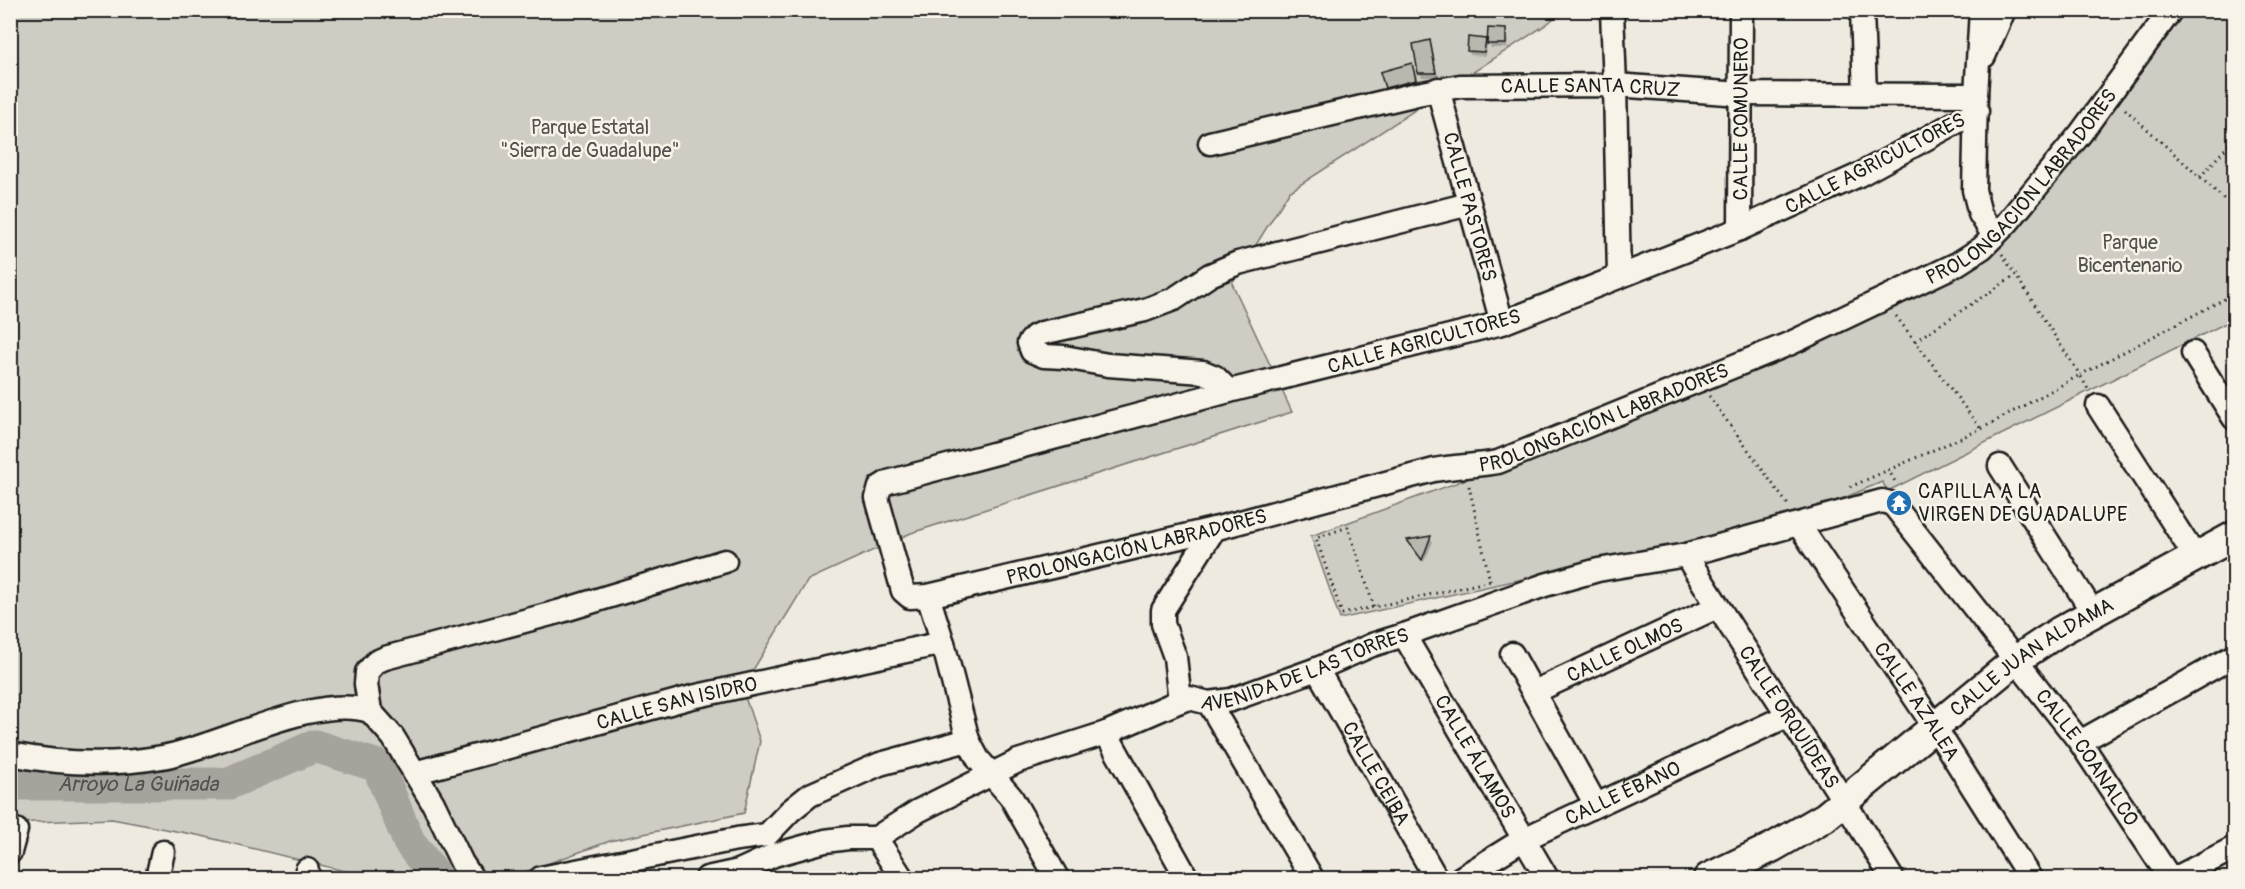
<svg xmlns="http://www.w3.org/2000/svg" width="2245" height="889" font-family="Pangolin,sans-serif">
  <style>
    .green { fill: #cfccc3; stroke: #767470; stroke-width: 1.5 }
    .shadow { fill: #0003 }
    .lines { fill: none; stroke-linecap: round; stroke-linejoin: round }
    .river { stroke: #a6a39d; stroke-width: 33 }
    .building { fill: #bab7af; stroke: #1c1c1c; stroke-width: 1.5 }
    .minor-casing { stroke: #1c1c1c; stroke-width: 27 }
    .tertiary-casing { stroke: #1c1c1c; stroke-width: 33 }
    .path { stroke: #1c1c1c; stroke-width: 3; stroke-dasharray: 1.5 4.5; stroke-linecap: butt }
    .minor { stroke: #f7f3e8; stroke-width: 22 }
    .tertiary { stroke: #f7f3e8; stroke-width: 28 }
    .labels { text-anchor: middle; stroke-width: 5; stroke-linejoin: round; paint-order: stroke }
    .street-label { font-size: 20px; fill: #1c1c1c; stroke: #f7f3e8 }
    .park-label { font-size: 20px; fill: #52514e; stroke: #f7f3e8 }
    .poi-label { font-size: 20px; fill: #1c1c1c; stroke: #f7f3e8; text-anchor: start }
    .water-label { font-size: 21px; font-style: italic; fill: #535250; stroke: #f7f3e8 }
  </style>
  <rect width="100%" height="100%" fill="#eeeae0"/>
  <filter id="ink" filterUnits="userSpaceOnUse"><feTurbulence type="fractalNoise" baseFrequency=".0167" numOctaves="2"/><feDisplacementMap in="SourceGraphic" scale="12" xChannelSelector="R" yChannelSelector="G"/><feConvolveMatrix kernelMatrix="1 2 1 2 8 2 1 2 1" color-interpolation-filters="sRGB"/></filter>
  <g filter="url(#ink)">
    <path class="green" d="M10,11H1562L1547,24L1289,192L1232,283L1292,412L911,533L808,580L742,688L760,741L744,813L610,841L508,878H373L202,836L112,819L11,823Z
      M2182,11H2234V319L1888,491L1882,482L1796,518L1686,548L1559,571L1340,619L1311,536L1666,406L1961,272Z"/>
    <path class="shadow" d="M1506,30L1508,35L1507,48H1491L1489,43Z
      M1485,40L1487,44L1486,56L1471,55L1468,51Z
      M1429,42L1432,46L1438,77H1422L1419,73Z
      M2234,61V75H2232L2230,71Z
      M1411,65L1416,74L1421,90L1392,97L1386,87Z
      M1430,538L1433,542L1424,562L1411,545Z"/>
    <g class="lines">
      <path class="river" id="s1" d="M10,784H227L315,746L378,766L409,842L437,878"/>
    </g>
    <path class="building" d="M1488,28L1506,29V44H1487Z
      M1468,37L1486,39L1484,52L1467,51Z
      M1430,40L1436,73H1418L1413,44Z
      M1412,63L1416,80L1385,88L1380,72Z
      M1431,536L1422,560L1407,540Z"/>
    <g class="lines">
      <g class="minor-casing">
        <g id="minor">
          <path d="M1862,10L1865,94"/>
          <path d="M1981,10L1976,95L1974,190L1980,214L1994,236"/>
          <path d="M1612,12L1615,85L1619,276"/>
          <path d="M1984,56L2004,10"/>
          <path id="s2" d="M1438,89L1502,323"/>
          <path id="s3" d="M1977,111L1859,175L1740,229L1502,323L1229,391L888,482L880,487L877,498L903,591L910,597L928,596L1214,529L1434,470C1455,466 1476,466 1498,462L1791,343L1957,264L1982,248L2007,223L2081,133L2171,10"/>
          <path id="s4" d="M1210,143L1417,94L1460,86L1615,85L1741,94L1976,95"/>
          <path id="s5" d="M1740,229L1741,10"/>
          <path d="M2193,353L2234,418"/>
          <path d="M1229,391L1215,377L1203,372L1108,365L1064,357L1044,356L1032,351L1029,343L1035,336L1042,333L1145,310L1174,299L1210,275L1238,263L1469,204"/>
          <path d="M2098,406L2196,558"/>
          <path d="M2000,466L2094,614"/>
          <path id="s6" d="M1799,525L1934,726L2030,878"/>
          <path id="s7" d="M1686,555C1752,664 1826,769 1892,878"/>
          <path d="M928,596L943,643L968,740L978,759L1011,797L1057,878"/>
          <path id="s8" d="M1404,635L1547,878"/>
          <path d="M1512,654L1596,805"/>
          <path id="s9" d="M1317,669L1436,878"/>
          <path id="s10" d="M1534,692L1717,607"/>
          <path d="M1180,701L1175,657L1163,624V610L1214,529"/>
          <path d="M1209,703L1312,878"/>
          <path d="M1106,733L1187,878"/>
          <path d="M2080,742L2234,656"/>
          <path d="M10,754C60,764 112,766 162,757C220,747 314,693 370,711"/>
          <path id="s11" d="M414,773L692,697L943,643"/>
          <path d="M876,838L902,878"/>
          <path d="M10,852L16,830"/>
          <path d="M157,878L163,852"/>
          <path d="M305,878L307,870"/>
          <path d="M472,878L462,863L433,803L393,737L370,711L366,684L367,672L376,662L385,658L558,612L725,561"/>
          <path d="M541,878L737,839L767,835L790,811L810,795L880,764L968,740"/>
          <path id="s12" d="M707,878L739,871L774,855L825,841L848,838H876L918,811L1018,761L1106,733L1180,701L1189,698L1209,703L1231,700L1317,669L1372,645L1404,635L1545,585L1598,570L1686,555L1882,501L1890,503L1895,507L2080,742L2170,878"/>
          <path id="s13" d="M1461,878L1524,839L1789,715"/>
          <path d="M2176,878L2234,848"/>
        </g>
      </g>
      <g class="tertiary-casing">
        <g id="tertiary">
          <path id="s14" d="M1708,878L1773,847L1825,817L2016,660L2060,631L2234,536"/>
        </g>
      </g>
      <path class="path" d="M2125,109L2234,208
        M2200,177L2234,139
        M2002,254L2080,375L2234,294
        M1896,316L1981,429
        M1915,341L2016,275
        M1709,396L1788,505
        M1888,469L1896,483
        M1469,486L1490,581
        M1850,487L1981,429L2080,375L2088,389
        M1374,607L1348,527L1316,538L1342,614L1491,581"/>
      <use href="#minor" class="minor"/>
      <use href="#tertiary" class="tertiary"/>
    </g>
  </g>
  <defs>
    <g id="temple-disc" transform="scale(1.35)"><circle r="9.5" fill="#1f6fb2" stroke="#f7f3e8"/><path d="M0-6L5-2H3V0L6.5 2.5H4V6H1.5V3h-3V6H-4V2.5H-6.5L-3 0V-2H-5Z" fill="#fff"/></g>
  </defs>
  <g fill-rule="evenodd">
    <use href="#temple-disc" x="1899" y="503"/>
  </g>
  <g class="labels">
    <g class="street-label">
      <text dy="7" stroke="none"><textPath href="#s4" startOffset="387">CALLE SANTA CRUZ</textPath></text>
      <text dy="7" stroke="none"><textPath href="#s5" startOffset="110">CALLE COMUNERO</textPath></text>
      <text transform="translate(1875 163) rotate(-27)" y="7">CALLE AGRICULTORES</text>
      <text dy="7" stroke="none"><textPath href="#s3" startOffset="2486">PROLONGACIÓN LABRADORES</textPath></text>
      <text dy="7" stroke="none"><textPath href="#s2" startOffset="122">CALLE PASTORES</textPath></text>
      <text transform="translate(1424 341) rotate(-15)" y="7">CALLE AGRICULTORES</text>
      <text dy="7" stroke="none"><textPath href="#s3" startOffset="2000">PROLONGACIÓN LABRADORES</textPath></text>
      <text dy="7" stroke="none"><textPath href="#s3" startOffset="1514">PROLONGACIÓN LABRADORES</textPath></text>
      <text dy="7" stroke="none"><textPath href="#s10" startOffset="100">CALLE OLMOS</textPath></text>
      <text dy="7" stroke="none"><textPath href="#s14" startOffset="394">CALLE JUAN ALDAMA</textPath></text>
      <text dy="7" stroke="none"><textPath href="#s12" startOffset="642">AVENIDA DE LAS TORRES</textPath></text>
      <text dy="7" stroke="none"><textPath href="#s6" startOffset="212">CALLE AZALEA</textPath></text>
      <text dy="7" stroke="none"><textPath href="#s11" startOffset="272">CALLE SAN ISIDRO</textPath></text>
      <text dy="7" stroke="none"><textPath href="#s7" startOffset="192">CALLE ORQUÍDEAS</textPath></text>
      <text dy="7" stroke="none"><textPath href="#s8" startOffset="141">CALLE ÁLAMOS</textPath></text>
      <text dy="7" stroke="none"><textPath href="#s12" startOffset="1575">CALLE COANALCO</textPath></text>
      <text dy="7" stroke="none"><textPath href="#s9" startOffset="120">CALLE CEIBA</textPath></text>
      <text dy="7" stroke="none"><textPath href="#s13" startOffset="183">CALLE ÉBANO</textPath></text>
    </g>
    <g class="park-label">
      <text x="590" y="134">Parque Estatal<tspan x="590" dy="23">"Sierra de Guadalupe"</tspan></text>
      <text x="2130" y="249">Parque<tspan x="2130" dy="23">Bicentenario</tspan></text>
    </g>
    <g class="poi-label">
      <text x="1918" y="498">CAPILLA A LA<tspan x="1918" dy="23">VIRGEN DE GUADALUPE</tspan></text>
    </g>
    <g class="water-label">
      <text dy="7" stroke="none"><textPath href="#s1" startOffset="128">Arroyo La Guiñada</textPath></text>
    </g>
  </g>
  <rect width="2245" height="889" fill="none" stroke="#f7f3e8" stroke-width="36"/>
  <rect x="18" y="18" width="2209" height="853" fill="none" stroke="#1c1c1c" stroke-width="2" filter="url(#ink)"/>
</svg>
